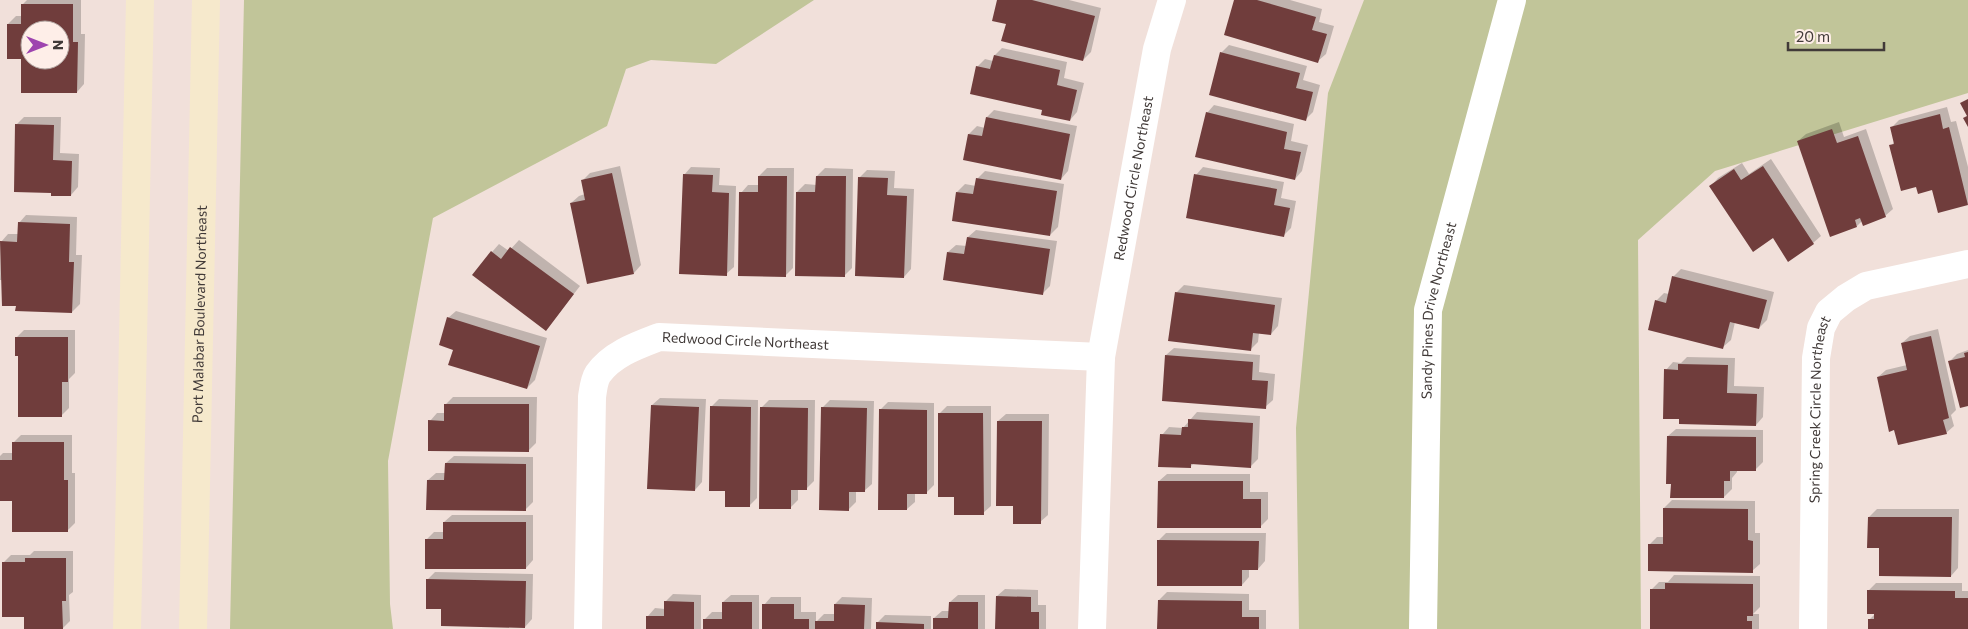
<svg xmlns="http://www.w3.org/2000/svg" width="1968" height="629" font-family="Commissioner,sans-serif">
  <style>
    .green { fill: #c1c599 }
    .shadow { fill: #0003; fill-rule: evenodd }
    .building { fill: #703d3c; fill-rule: evenodd }
    .lines { fill: none; stroke-linecap: round; stroke-linejoin: round }
    .street { stroke: #fff; stroke-width: 28 }
    .secondary { stroke: #f6e9cc; stroke-width: 28 }
    .labels { text-anchor: middle; stroke-width: 5; stroke-linejoin: round; paint-order: stroke }
    .street-label { font-size: 14px; fill: #413a38; stroke: #feeee8 }
  </style>
  <rect width="100%" height="100%" fill="#f1e0da"/>
  <path class="green" d="M244,0H814L716,64L651,60L626,69L607,126L433,218L388,461L390,604L393,629H230Z
    M1364,0H1968V93L1715,171L1638,240L1641,629H1299L1296,428L1328,93Z"/>
  <path class="shadow" d="M27,0H81V34H85L84,84L77,92L22,57L8,24L16,16H22L23,4ZM30,30H60V60H30Z
    M999,0H1069L1101,8L1091,52L1083,60L1007,23Z
    M1235,0H1290L1322,9L1319,22L1334,26L1326,54L1318,61Z
    M1229,45L1307,66L1303,80L1320,85L1313,112L1305,120L1221,53Z
    M1002,48L1067,62L1064,78L1084,83L1077,112L1070,120L1043,109L977,67L985,59L993,61L995,55Z
    M1214,105L1294,124L1291,141L1308,145L1302,171L1295,179L1207,113Z
    M1947,107L1951,122L1956,121L1968,167V204L1939,212L1933,189L1917,186L1891,146L1895,141L1892,127L1899,120Z
    M994,110L1077,126L1068,171L1061,179L964,159L969,134L977,126L985,128L987,117Z
    M24,117H61L60,153L79,154L78,187L71,195L16,125Z
    M1839,122L1844,137L1866,129L1893,209L1885,216L1862,221L1857,226L1798,141L1806,134Z
    M1771,159L1821,236L1813,243L1774,236L1711,186L1718,178L1742,163L1749,174Z
    M620,166L641,265L634,273L571,203L579,196L585,194L582,181L590,173Z
    M691,167L720,168L719,185L736,186L734,267L726,274L684,175Z
    M1203,167L1284,182L1281,198L1296,201L1291,228L1284,235L1196,175Z
    M767,168H794L793,268L785,276L741,193L748,185H759V176Z
    M825,168L853,169L852,268L844,276L797,192L805,184L817,185V176Z
    M867,170L895,171L894,188L914,189L911,269L904,277L860,177Z
    M985,171L1064,184L1058,227L1050,235L953,220L957,192L965,184L976,186L977,179Z
    M26,215L77,217L76,255H82L80,304L72,312L17,305L3,280H0L1,242L8,234H18L19,223Z
    M976,230L1057,241L1050,286L1042,294L948,252L956,245L967,246L968,237Z
    M519,240L580,286L546,330L492,252L499,244L509,251Z
    M1681,269L1774,292L1767,320L1759,328L1735,322L1731,340L1723,347L1656,301L1664,293L1669,294L1673,277Z
    M1184,285L1282,298L1278,326L1271,334L1259,333L1258,342L1250,350L1176,293Z
    M456,311L547,338L535,380L527,388L454,349L448,318Z
    M1938,329L1956,410L1951,415L1954,426L1946,433L1878,377L1886,370L1907,365L1902,343L1910,336Z
    M24,330H75V373L69,379V408L61,416L16,338Z
    M1174,348L1260,355L1259,372L1275,374L1273,400L1265,407L1166,355Z
    M1968,350V405L1950,361L1957,354Z
    M1687,357L1735,358L1734,386L1764,387L1763,417L1756,425L1680,418L1666,370L1673,362L1681,363Z
    M453,397H537L536,443L528,451L430,421L437,413H445L446,404Z
    M660,398L706,399L702,482L695,490L652,405Z
    M719,399L758,400L757,498L749,506L726,490L711,407Z
    M769,400H815L814,481L806,489H798V500L790,508L761,408Z
    M830,400L874,401L872,484L864,491H856V502L848,510L822,408Z
    M888,402L934,403V485L926,493H915V502L907,509L880,410Z
    M947,406H991V506L983,513L955,495L939,414Z
    M1197,412L1260,416L1258,459L1250,467L1194,463L1190,467L1162,435L1169,427L1183,428Z
    M1006,414H1049L1048,515L1040,522L1014,504L998,421Z
    M1676,429L1763,430V462L1755,470H1737V472L1732,478V489L1724,497L1672,483L1668,436Z
    M21,435H72V473H75V523L67,531L13,499H0V456L3,453H13V443Z
    M454,456L533,457V502L525,510L428,480L436,473H446V463Z
    M1167,474H1250V492H1268V519L1260,527L1159,481Z
    M1672,500L1755,501V533H1760V564L1752,571L1650,544L1657,537H1664V508Z
    M1877,509H1959L1958,568L1951,576L1880,547L1869,517Z
    M452,515H533V560L526,568L427,539L434,532H444V522Z
    M1166,533H1266L1265,561L1258,569H1249V577L1242,585L1158,541Z
    M34,551H73V592L69,595L70,621L62,629L25,615L3,563L11,555H30Z
    M435,572L533,574L532,619L525,627L443,608L428,579Z
    M1674,575L1760,576V607L1753,614H1759V629H1651L1652,589L1659,582H1668Z
    M1876,583H1962V591H1968V629H1869V620L1877,612L1869,590Z
    M1005,589L1038,590V605H1046V629H996L997,596Z
    M1167,592L1249,594V610H1266V629H1158L1159,600Z
    M673,594L701,595V629H647L648,616L655,608L665,609V602Z
    M731,595H759V629H705V619L712,612H723V602Z
    M958,595H985V629H934V618L942,611H950V602Z
    M771,597H801V612H816V622L824,614H835V604L842,597L872,598L871,629H764V605Z
    M885,615L931,616V629H877V623Z"/>
  <path class="building" d="M997,0H1032L1095,16L1083,61L1001,41L1006,24L992,21Z
    M1234,0H1257L1316,17L1312,30L1327,34L1318,63L1224,35Z
    M21,4H73V42H78L77,93H21V59H7V24H21ZM30,30H60V60H30Z
    M1220,52L1300,73L1296,88L1313,92L1306,121L1209,95Z
    M994,55L1060,70L1057,85L1077,90L1070,121L1041,115L1042,110L970,94L976,66L990,69Z
    M1968,99V127L1963,118L1967,116L1960,103Z
    M1206,112L1287,132L1284,149L1301,152L1295,180L1195,157Z
    M1940,114L1943,129L1949,127L1968,205L1938,213L1932,190L1918,194L1916,187L1901,191L1889,145L1894,144L1890,127Z
    M986,117L1070,134L1061,180L963,160L968,134L982,136Z
    M15,124L54,125L53,160L72,161L71,196H51V193L14,192Z
    M1832,129L1837,143L1858,136L1886,217L1863,226L1860,218L1855,220L1857,227L1830,237L1797,141Z
    M1763,166L1814,244L1788,262L1773,238L1753,252L1709,186L1734,169L1741,180Z
    M612,173L634,274L587,284L570,203L585,200L581,180Z
    M683,174L713,175L712,192L729,193L727,276L679,274Z
    M1194,174L1277,189L1274,205L1290,208L1284,237L1186,218Z
    M758,176H787L786,277L738,276L739,192H758Z
    M816,176H846L845,277L795,276L796,192H815Z
    M858,177L888,178L887,195L907,196L904,278L855,276Z
    M976,178L1057,191L1050,236L952,221L956,192L973,194Z
    M18,222L70,224L69,262H74L72,313L15,311L16,306H2L0,241L17,242Z
    M967,237L1050,249L1043,295L943,280L947,252L964,254Z
    M510,247L574,294L546,331L472,275L491,251L501,259Z
    M1672,276L1767,300L1759,329L1730,322L1723,349L1648,330L1655,300L1666,303Z
    M1175,292L1275,305L1271,335L1253,333L1251,351L1168,341Z
    M447,317L540,346L527,389L448,365L453,350L439,345Z
    M1931,336L1949,418L1943,420L1947,434L1898,445L1894,430L1889,432L1877,377L1907,370L1901,343Z
    M15,337H68V382H62V417H18V356H15Z
    M1968,352V406L1960,408L1948,361L1965,357L1964,353Z
    M1165,355L1253,362L1252,380L1268,381L1266,409L1162,401Z
    M1678,364L1728,365L1727,393L1757,394L1756,426L1679,424V419H1663L1664,369L1678,370Z
    M444,404H529V452L428,451V420L444,421Z
    M651,405L699,407L695,491L647,489Z
    M710,406L751,407L750,507H725V491H709Z
    M760,407L808,408L807,490H791V509H759Z
    M821,407L867,408L865,492H849V511L819,510Z
    M879,409L927,410V494H907V510H878Z
    M938,413H983L984,515H954V497H938Z
    M1188,419L1253,423L1251,468L1191,464V468L1158,467L1160,434L1181,435L1182,427H1188Z
    M997,421H1042L1041,524H1013V506H996Z
    M1667,436L1756,437V471H1730V481H1724V498H1670L1671,484H1666Z
    M12,442H64V480H68V532H12V501H0V460H12Z
    M445,463L526,464V511L426,510L427,480H444Z
    M1158,481H1243V499H1261V528H1157Z
    M1663,508L1748,509V540L1753,541V573L1648,571V544H1663Z
    M1868,517H1952L1951,577L1879,576V548H1867Z
    M443,522H526V569H425V539H443Z
    M1157,540L1259,541L1258,570H1242V586H1157Z
    M25,558H66V601H62L63,629H24V617H2V562H25Z
    M426,579L526,581L525,628L441,626V609H426Z
    M1665,583L1753,584V616H1747V621H1752V629H1650V589H1665Z
    M1867,590L1955,591V598H1968V629H1868V619H1874V614H1867Z
    M996,596L1031,597V612H1039V629H995Z
    M1158,600L1242,601V617H1259V629H1157Z
    M664,601L694,602V629H646V616H664Z
    M722,602H752V629H703V619H722Z
    M949,602H978V629H933V618H948Z
    M762,604H794V619H809V629H762Z
    M834,604L865,605L864,629H815V621H834Z
    M876,622L924,624V629H876Z"/>
  <g class="lines">
    <g class="street">
      <path id="s1" d="M588,629L592,397C593,390 594,380 598,374C612,354 638,345 659,337L1101,357"/>
      <path id="s2" d="M1092,629L1101,357L1157,49L1172,0"/>
      <path id="s3" d="M1423,629L1428,310L1512,0"/>
      <path id="s4" d="M1813,629L1816,358L1821,328L1829,312L1846,298L1866,286L1968,264"/>
    </g>
    <g class="secondary">
      <path d="M127,629L140,0"/>
      <path id="s5" d="M193,629L206,0"/>
    </g>
  </g>
  <g class="labels">
    <g class="street-label">
      <text dy="5" stroke="none"><textPath href="#s2" startOffset="454">Redwood Circle Northeast</textPath></text>
      <text dy="5" stroke="none"><textPath href="#s3" startOffset="320">Sandy Pines Drive Northeast</textPath></text>
      <text dy="5" stroke="none"><textPath href="#s5" startOffset="315">Port Malabar Boulevard Northeast</textPath></text>
      <text dy="5" stroke="none"><textPath href="#s1" startOffset="415">Redwood Circle Northeast</textPath></text>
      <text dy="5" stroke="none"><textPath href="#s4" startOffset="220">Spring Creek Circle Northeast</textPath></text>
    </g>
  </g>
  <g transform="translate(45 45) rotate(90)"><circle r="24" fill="#feeee8" stroke="#b2a6a2"/>
  <path d="M0-4L9 19L0 12L-9 19Z" fill="#9e44af"/>
  <text y="-8" font-size="14" font-weight="bold" text-anchor="middle" fill="#413a38">N</text>
  </g>
  <path d="M1788 42v8h96v-8" fill="none" stroke="#413a38" stroke-width="2.5"/>
  <text x="1796" y="42" font-size="15" fill="#413a38" stroke="#feeee8" stroke-width="4" paint-order="stroke">20 m</text>
</svg>
